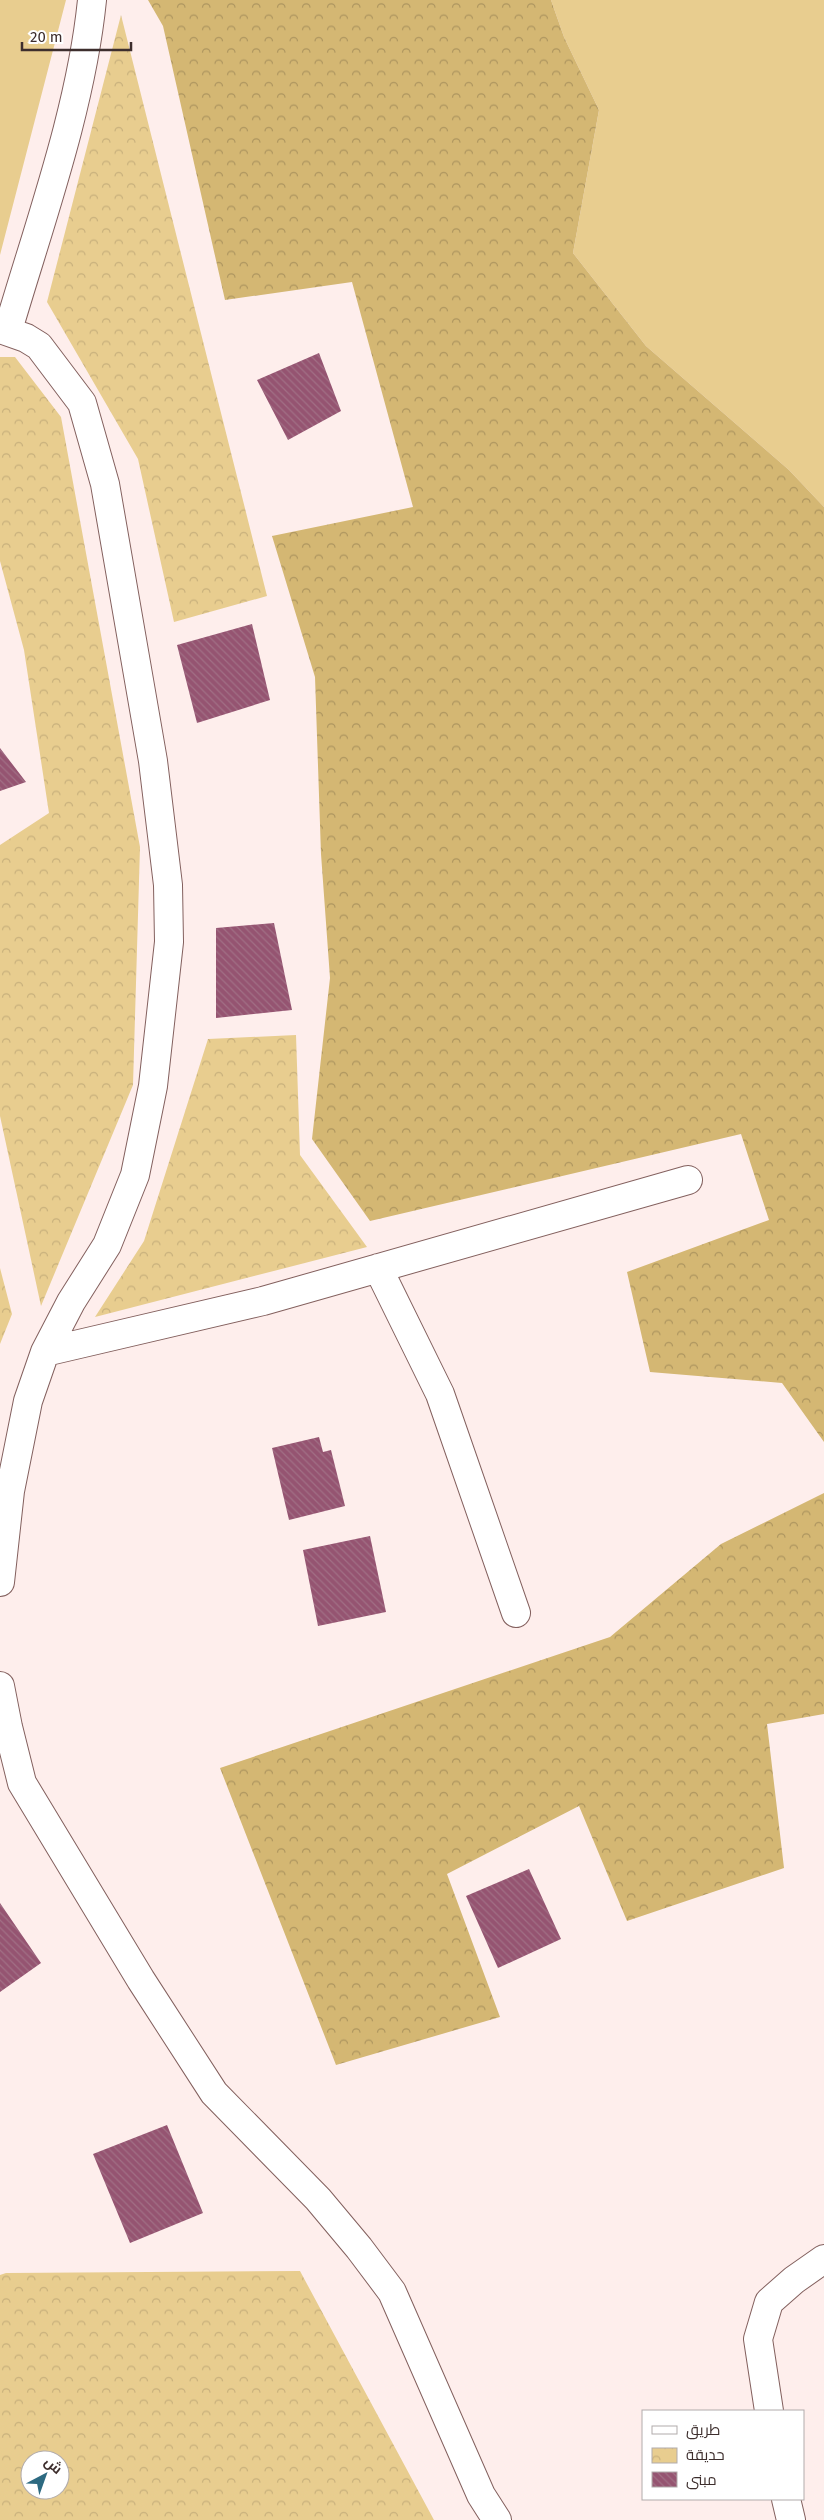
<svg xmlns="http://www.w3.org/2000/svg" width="824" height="2520" font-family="'Fira Sans',Cairo,sans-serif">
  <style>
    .grass { fill: #e8cd8f }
    .forest { fill: url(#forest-crowns) }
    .park { fill: url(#park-crowns); fill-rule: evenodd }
    .building { fill: url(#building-back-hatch) }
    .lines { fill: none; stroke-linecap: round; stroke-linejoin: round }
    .minor-casing { stroke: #83605e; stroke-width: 30 }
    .minor { stroke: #fff; stroke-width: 28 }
  </style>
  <defs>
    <pattern id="forest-crowns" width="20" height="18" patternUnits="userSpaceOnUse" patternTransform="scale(1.25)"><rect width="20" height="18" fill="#d4b773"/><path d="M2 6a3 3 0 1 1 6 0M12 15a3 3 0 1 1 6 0" fill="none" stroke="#ad955f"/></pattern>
    <pattern id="park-crowns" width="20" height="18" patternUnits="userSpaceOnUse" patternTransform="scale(1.25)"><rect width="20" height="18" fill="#e8cd8f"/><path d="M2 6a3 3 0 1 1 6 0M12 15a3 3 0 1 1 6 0" fill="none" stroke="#c8b07c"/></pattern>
    <pattern id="building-back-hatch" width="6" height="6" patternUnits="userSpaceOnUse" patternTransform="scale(1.25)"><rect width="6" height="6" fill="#955471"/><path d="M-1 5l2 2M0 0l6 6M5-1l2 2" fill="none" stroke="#a16f85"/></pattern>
  </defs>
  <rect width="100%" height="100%" fill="#feeeec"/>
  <path class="grass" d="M0,0H66L0,255Z
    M551,0H824V507L789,470L646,346L573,253L599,110L564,37Z"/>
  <path class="forest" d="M148,0H551L564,37L599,110L573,253L646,346L789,470L824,507V1442L782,1383L650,1372L627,1272L769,1220L741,1134L370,1221L312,1139L330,978L321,854L315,677L272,536L413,507L352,282L225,300L163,26Z
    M824,1493V1714L767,1724L784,1868L627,1921L579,1806L447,1874L500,2017L336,2065L220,1768L610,1637L721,1544Z"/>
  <path class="park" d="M121,15L267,596L174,622L138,459L47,302Z
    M0,357H15L61,417L140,847L133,1085L41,1306L0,1116V845L49,813L24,650L0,561Z
    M296,1035L300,1155L367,1247L95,1317L144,1241L208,1039Z
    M0,1268L12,1314L0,1344Z
    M300,2271L434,2520H0V2275L6,2273ZM30,2460H60V2490H30Z"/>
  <path class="building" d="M319,353L341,411L288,440L257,380Z
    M252,624L270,700L197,723L177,645Z
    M0,748L26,782L0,791Z
    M274,923L292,1010L216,1018V928Z
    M319,1437L323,1452L331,1450L345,1506L289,1520L272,1448Z
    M370,1536L386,1612L318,1626L303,1550Z
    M529,1869L561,1939L498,1968L466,1896Z
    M0,1903L41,1963L0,1992Z
    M167,2125L203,2213L130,2243L93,2154Z"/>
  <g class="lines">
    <g class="minor-casing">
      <path id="minor" d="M0,329L26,338L39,346L82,403L105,484L153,761L168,885L169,942L153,1086L135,1175L107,1245L71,1302L45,1352L28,1401L10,1491L0,1582
        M8,330C39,224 81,110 92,0
        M378,1268L440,1394L516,1613
        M45,1352L263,1301L688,1180
        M0,1686L8,1727L22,1783L141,1980L214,2093L318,2199L359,2248L392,2292L481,2495L497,2520
        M769,2411L758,2339L769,2302L794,2280L824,2259
        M786,2499L791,2520"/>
    </g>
    <use href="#minor" class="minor"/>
  </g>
  <rect x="642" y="2410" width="162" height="90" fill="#ffffff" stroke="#b1abab"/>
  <rect x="652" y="2426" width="25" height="8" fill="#ffffff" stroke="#b1abab"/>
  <text x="686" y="2435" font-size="15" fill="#3d2e2d">طريق</text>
  <rect x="652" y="2448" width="25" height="15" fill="url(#park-crowns)" stroke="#b1abab"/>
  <text x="686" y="2460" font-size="15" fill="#3d2e2d">حديقة</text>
  <rect x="652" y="2472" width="25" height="15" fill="url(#building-back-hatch)" stroke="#b1abab"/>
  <text x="686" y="2485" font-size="15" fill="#3d2e2d">مبنى</text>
  <g transform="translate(45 2475) rotate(41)"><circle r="24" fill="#ffffff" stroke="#b1abab"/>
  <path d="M0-4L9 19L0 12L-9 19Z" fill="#2d6a81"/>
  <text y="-8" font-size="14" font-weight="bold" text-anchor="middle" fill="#3d2e2d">ش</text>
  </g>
  <path d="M22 42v8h109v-8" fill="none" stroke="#3d2e2d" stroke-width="2.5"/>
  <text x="30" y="42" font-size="15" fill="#3d2e2d" stroke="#ffffff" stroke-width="4" paint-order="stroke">20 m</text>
</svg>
